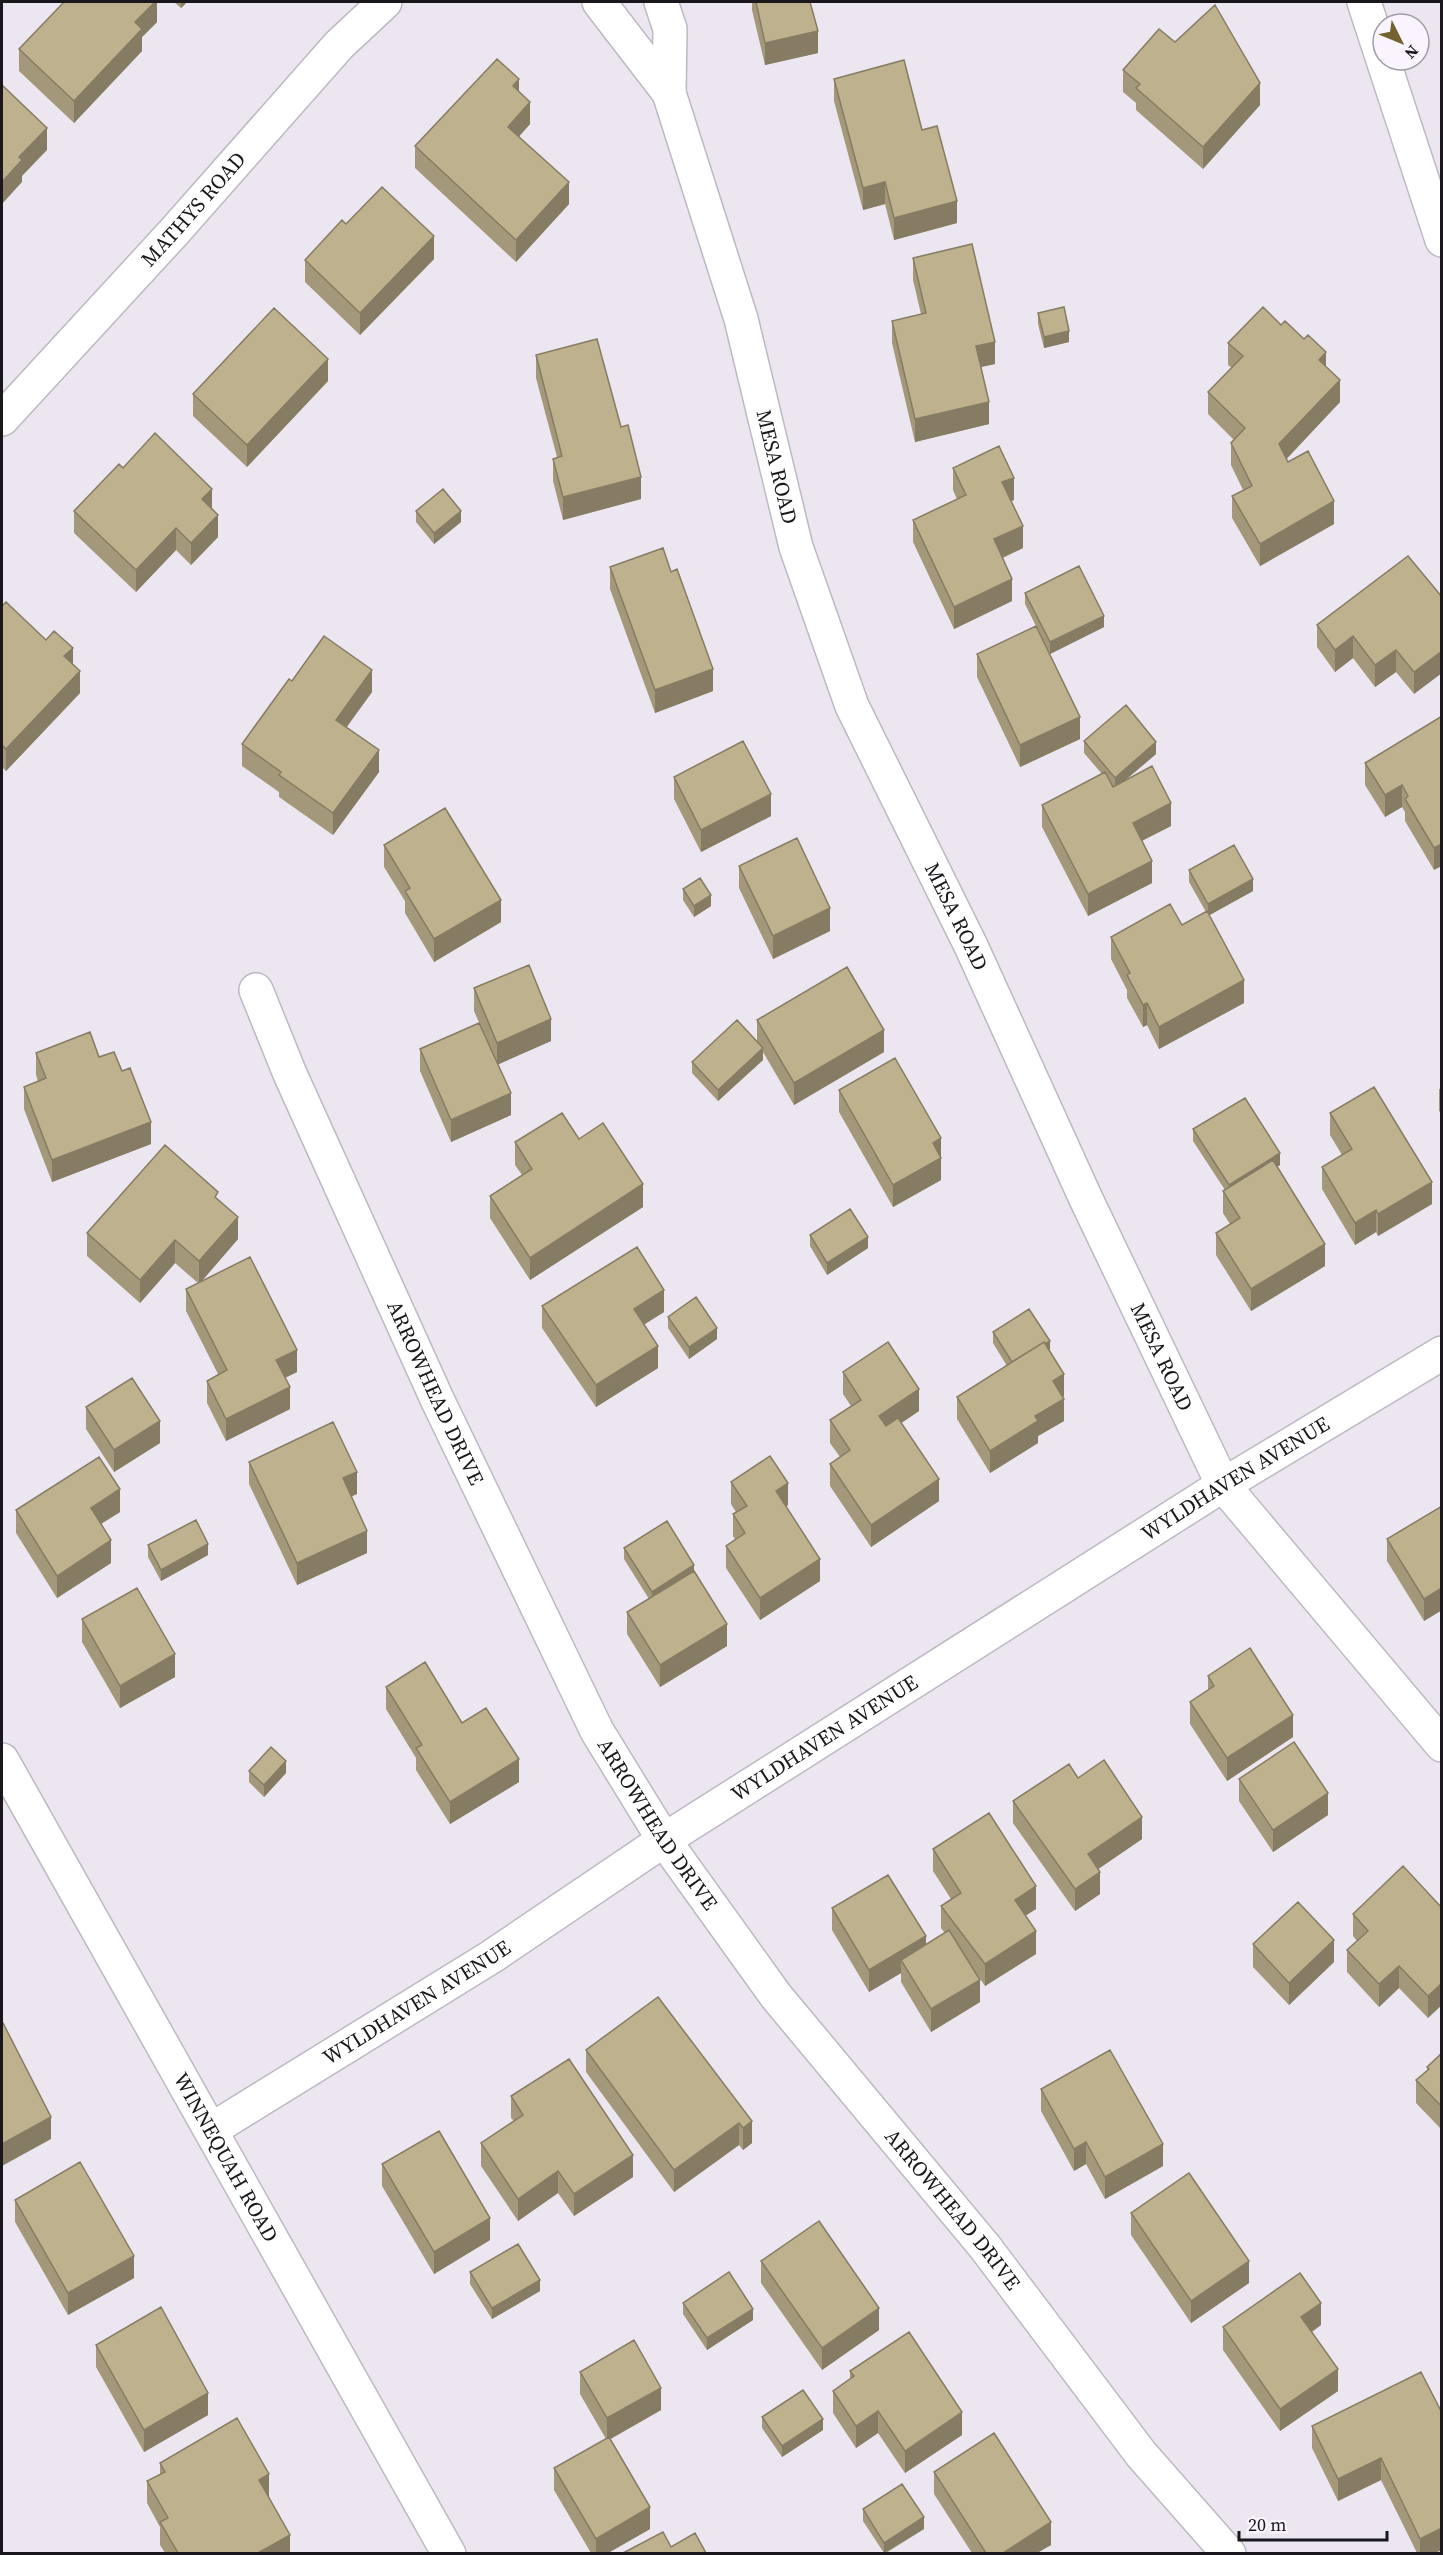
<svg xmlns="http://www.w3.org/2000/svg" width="1443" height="2555" font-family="'Source Serif 4',serif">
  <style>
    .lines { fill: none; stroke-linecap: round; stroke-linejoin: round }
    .minor-casing { stroke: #bdb8c2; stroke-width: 36 }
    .minor { stroke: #fff; stroke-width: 33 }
    .wall { fill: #a39879 }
    .shaded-wall { fill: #857c63 }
    .building { fill: #beb18d; stroke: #857c63; stroke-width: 1.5 }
    .labels { text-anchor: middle; stroke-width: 4.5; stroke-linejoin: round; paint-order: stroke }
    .street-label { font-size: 21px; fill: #19171b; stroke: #f9f4fe }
  </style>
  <rect width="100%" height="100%" fill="#ece6f1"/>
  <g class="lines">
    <g class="minor-casing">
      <g id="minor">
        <path id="s1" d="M599,2L669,93L741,319L796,547L852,706L971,946L1086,1199L1223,1485L1442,1745"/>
        <path d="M661,2L670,29L669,93"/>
        <path d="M1364,2L1442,240"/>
        <path id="s2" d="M2,419L174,232L339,45L385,2"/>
        <path id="s3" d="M256,990L290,1074L437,1399L597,1731L664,1840L776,1996L985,2247L1141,2454L1229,2554"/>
        <path id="s4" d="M2,1760L449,2554"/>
        <path id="s5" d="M211,2130L491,1957L664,1840L1223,1485L1442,1353"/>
      </g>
    </g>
    <use href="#minor" class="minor"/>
  </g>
  <path class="wall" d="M157,2V22L142,37V51L74,123L19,71V49Z
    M174,2H187L181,8Z
    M752,2H810L818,53L765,65L752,10Z
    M1175,42L1260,105L1203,169L1136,110V103L1123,92V70Z
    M834,79L922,130L957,223L894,240L885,204L863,210L834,101Z
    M519,92L530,124L519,136L569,204L516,262L415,168V146Z
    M346,224L434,259L360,335L305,282V260Z
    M913,258L995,364L981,367L989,424L915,442L892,343V321L921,314L913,280Z
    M1038,313L1069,342L1044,348L1038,324Z
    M1281,325L1326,367L1340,402L1286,459L1334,524L1260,566L1232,518V496L1243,490L1231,465V443L1234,440L1208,414V392L1232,368L1228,365V343Z
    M536,355L621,427L641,499L563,520L553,481V459L557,457L536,378Z
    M328,381L247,467L193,416V394Z
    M123,468L212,509L218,537L191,565L176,550L136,592L74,533V511Z
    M953,468L1014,500L1011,501L1023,548L1003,558L1012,601L954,629L913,542V520L957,499L953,490Z
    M416,511L461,522L434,544L416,522Z
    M610,567L713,691L655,713L610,589Z
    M1025,593L1104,627L1050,654L1025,604Z
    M1442,597L1414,694L1396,672L1375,687L1353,658L1335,672L1317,647V625Z
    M2,606L46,640L73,665L80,693L6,771L2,767Z
    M977,654L1080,739L1020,767L977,677Z
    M292,681L372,692L346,727L379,772L333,835L279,797V792L242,766V744Z
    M1442,716L1434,870L1405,821V812L1402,807L1385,817L1365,785V763Z
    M1084,741L1156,754L1124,781L1171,826L1142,841L1152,883L1088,916L1042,827V805L1102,774L1084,753Z
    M674,777L771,816L701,852L674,799Z
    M384,845L501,922L434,962L405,913V901L384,867Z
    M739,866L830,931L773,959L739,888Z
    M1189,870L1253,891L1209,915L1244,1003L1159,1049L1147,1025L1143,1027L1127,998V990L1111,959V937L1182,925L1206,912L1189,882Z
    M683,889L711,906L694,917L683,900Z
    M474,988L551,1041L498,1064L511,1115L451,1142L420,1071V1049L481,1027L474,1011Z
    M757,1020L884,1052L794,1105L763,1052V1060L718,1101L692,1073V1062L757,1042Z
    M36,1053L99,1057L151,1144L52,1182L24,1109V1087L38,1081L36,1075Z
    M1442,1088V1114L1439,1111V1089Z
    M839,1090L941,1180L893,1207L839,1112Z
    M1330,1113L1432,1204L1378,1236L1376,1232L1355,1245L1322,1189V1167L1342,1155L1330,1135Z
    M1193,1129L1280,1165L1277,1167L1325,1266L1251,1311L1216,1255V1233L1230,1224L1223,1213V1191L1225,1190L1193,1141Z
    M515,1142L643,1207L530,1280L490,1218V1196L522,1175L515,1165Z
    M218,1199L238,1239L202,1281L297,1372L285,1378L290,1409L226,1441L207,1403V1381L218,1374L186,1311V1289L198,1283L175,1263L140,1303L87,1256V1233Z
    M810,1235L868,1248L827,1275L810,1246Z
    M542,1306L664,1312L644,1324L658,1368L596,1407L542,1328Z
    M668,1317L717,1339L689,1359L668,1328Z
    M993,1332L1050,1351L1064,1396H1062L1064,1421L1038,1436V1443L990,1473L957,1419V1397L1007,1366L993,1343Z
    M843,1372L919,1411L901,1423L939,1501L871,1547L830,1486V1464L840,1457L830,1443V1420L851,1406L843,1394Z
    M86,1407L160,1443L114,1472L86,1429Z
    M249,1462L357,1494L352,1496L367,1553L297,1585L249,1484Z
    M731,1482L788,1505L786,1507L820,1581L760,1620L726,1568V1546L735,1539L733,1536V1514L736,1512L731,1504Z
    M1442,1506V1610L1424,1621L1387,1561V1539Z
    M16,1510L120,1512L101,1524L111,1563L57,1598L16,1533Z
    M148,1545L208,1555L161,1581L148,1557Z
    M624,1548L694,1571L727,1646L660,1687L627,1634V1612L649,1599L624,1559Z
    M82,1619L175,1677L120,1708L82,1642Z
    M1208,1676L1293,1737L1227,1781L1190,1724V1702L1208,1690Z
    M386,1687L462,1723L519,1782L450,1824L416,1770V1758L386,1709Z
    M249,1771L286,1773L264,1797L249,1782Z
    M1239,1779L1328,1815L1273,1852L1239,1801Z
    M1013,1801L1142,1839L1098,1869L1100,1894L1075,1911L1013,1823Z
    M933,1849L1036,1909L1025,1916L1036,1954L985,1986L979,1977L980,2002L931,2032L901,1982V1973L869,1992L832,1930V1908L926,1945L945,1933L941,1928V1906L951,1899L933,1871Z
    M1442,1908L1428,2018L1399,1988L1379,2007L1347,1972V1950L1357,1941L1353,1936V1914Z
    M1253,1944L1334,1962L1289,2005L1253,1967Z
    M586,2050L752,2121V2143L743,2150L739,2145L674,2192L586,2072Z
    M1442,2053V2130L1416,2103V2080L1427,2071V2067Z
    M1041,2089L1163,2166L1105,2199L1086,2164L1074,2171L1041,2111Z
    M511,2096L633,2177L574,2216L558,2193L518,2221L481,2166V2143L514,2121L511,2118Z
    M382,2164L490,2240L434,2274L382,2186Z
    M15,2200L134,2278L68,2315L15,2222Z
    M1131,2213L1249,2283L1191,2323L1131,2235Z
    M761,2261L879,2330L822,2370L761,2283Z
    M470,2272L540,2291L492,2319L470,2284Z
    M683,2303L753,2320L707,2350L683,2314Z
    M1321,2325L1312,2332L1338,2391L1280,2431L1223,2350V2327Z
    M96,2345L208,2415L144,2452L96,2367Z
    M850,2371L962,2435L905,2473L878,2433L856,2448L833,2413V2391L850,2379Z
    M580,2372L661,2410L610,2439L650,2529L608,2553H591L554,2490V2468L606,2439L580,2394Z
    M1442,2413L1435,2553H1417L1381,2480L1338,2501L1312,2448V2426Z
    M762,2417L823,2430L782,2457L762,2428Z
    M160,2463L269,2496V2497L290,2553H165L160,2545V2527L147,2503V2481L160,2474Z
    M934,2472L1051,2545L1037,2553H972L934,2494Z
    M863,2509L924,2529L886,2553H884L863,2521Z"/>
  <path class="shaded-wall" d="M155,2H157V22L142,37V51L74,123V101L135,22Z
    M181,2H187L181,8Z
    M818,31V53L765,65V43Z
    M519,79V101L513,86Z
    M1260,83V105L1203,169V147Z
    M530,102V124L508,149V127Z
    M47,128V150L22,176V182L2,204V182L19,157Z
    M569,182V204L516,262V240Z
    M885,182V204L863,210V188Z
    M957,201V223L894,240V218Z
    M434,236V259L360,335V313Z
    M1069,331V342L1044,348V337Z
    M995,342V364L976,368V346Z
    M1326,352V375L1319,360Z
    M328,359V381L247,467V445Z
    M1340,380V402L1279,467V444Z
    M989,402V424L915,442V419Z
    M641,477V499L563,520V497Z
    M1014,478V500L1002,504V482Z
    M212,489V511L202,499Z
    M1334,501V524L1260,566V544Z
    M461,511V522L434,544V533Z
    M218,515V537L191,565V543Z
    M1023,526V548L994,561V539Z
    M176,528V550L136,592V570Z
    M1012,579V601L954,629V607Z
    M1104,616V627L1050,654V642Z
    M1353,636V658L1335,672V650Z
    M73,648V670L64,656Z
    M1396,650V672L1375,687V665Z
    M1442,651V673L1414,694V672Z
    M713,669V691L655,713V690Z
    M372,670V692L336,742V720Z
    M80,671V693L6,771V749Z
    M1080,717V739L1020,767V745Z
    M1156,742V754L1115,789V778Z
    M379,750V772L333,835V813Z
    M1402,785V807L1385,817V795Z
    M771,794V816L701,852V830Z
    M1171,803V826L1133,845V823Z
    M1442,844V866L1434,870V848Z
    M1152,861V883L1088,916V894Z
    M1253,879V891L1208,916V904Z
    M711,895V906L694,917V906Z
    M501,900V922L434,962V939Z
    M830,908V931L773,959V936Z
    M1244,980V1003L1159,1049V1027Z
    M1147,1003V1025L1143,1027V1005Z
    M551,1019V1041L497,1065V1043Z
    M884,1030V1052L794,1105V1083Z
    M763,1048V1060L718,1101V1090Z
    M511,1093V1115L451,1142V1120Z
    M151,1122V1144L52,1182V1160Z
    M941,1138V1180L893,1207V1185L933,1143Z
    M1280,1153V1165L1229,1196V1185Z
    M1432,1182V1204L1378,1236V1214Z
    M643,1184V1207L530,1280V1258Z
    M1376,1210V1232L1355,1245V1223Z
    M238,1217V1239L199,1284V1261Z
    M868,1237V1248L827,1275V1263Z
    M175,1240V1263L140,1303V1280Z
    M1325,1244V1266L1251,1311V1289Z
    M664,1290V1312L634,1331V1309Z
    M717,1328V1339L689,1359V1347Z
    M1050,1341V1352L1014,1364Z
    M658,1346V1368L596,1407V1385Z
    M297,1350V1372L276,1382V1360Z
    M1064,1374V1396L1053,1403V1381Z
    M290,1387V1409L226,1441V1419Z
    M919,1389V1411L879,1438V1416Z
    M1064,1399V1421L1038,1436V1443L990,1473V1451L1035,1416Z
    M160,1421V1443L114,1472V1450Z
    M357,1472V1494L343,1500V1478Z
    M939,1479V1501L871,1547V1525Z
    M788,1483V1505L776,1513V1491Z
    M120,1489V1512L91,1530V1508Z
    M367,1531V1553L297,1585V1563Z
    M111,1540V1563L57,1598V1576Z
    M208,1544V1555L161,1581V1570Z
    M820,1559V1581L760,1620V1598Z
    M694,1565V1577L652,1604V1592Z
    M1442,1588V1610L1424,1621V1599Z
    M727,1624V1646L660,1687V1665Z
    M175,1654V1677L120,1708V1686Z
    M1293,1715V1737L1227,1781V1758Z
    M519,1759V1782L450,1824V1802Z
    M286,1761V1773L264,1797V1785Z
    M1328,1793V1815L1273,1852V1830Z
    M1142,1817V1839L1088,1876V1854Z
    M1100,1872V1894L1075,1911V1889Z
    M1036,1886V1909L1015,1922V1900Z
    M1036,1931V1954L985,1986V1964Z
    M926,1936V1958L901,1960V1973L869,1992V1970Z
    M1334,1940V1962L1289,2005V1983Z
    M1399,1966V1988L1379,2007V1984Z
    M980,1980V2002L931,2032V2009Z
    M1442,1983V2005L1428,2018V1996Z
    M51,2117V2139L2,2166V2144Z
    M752,2121V2143L743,2150V2128Z
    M739,2123V2145L674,2192V2170Z
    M1086,2142V2164L1074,2171V2149Z
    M1163,2144V2166L1105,2199V2177Z
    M633,2155V2177L574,2216V2194Z
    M558,2171V2193L518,2221V2199Z
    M490,2218V2240L434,2274V2252Z
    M134,2256V2278L68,2315V2293Z
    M1249,2261V2283L1191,2323V2301Z
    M540,2280V2291L492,2319V2308Z
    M1321,2303V2325L1301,2339V2317Z
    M879,2308V2330L822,2370V2348Z
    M753,2309V2320L707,2350V2338Z
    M1338,2369V2391L1280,2431V2409Z
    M661,2388V2410L607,2441V2418Z
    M208,2393V2415L144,2452V2430Z
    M878,2411V2433L856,2448V2426Z
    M962,2412V2435L905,2473V2451Z
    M823,2419V2430L782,2457V2446Z
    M1381,2458V2480L1338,2501V2479Z
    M269,2474V2496L259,2502V2480Z
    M650,2507V2529L608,2553H596V2539Z
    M924,2517V2529L884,2553V2543Z
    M1051,2522V2545L1037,2553H1003Z
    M1442,2528V2550L1435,2553H1420V2539Z
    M290,2535V2553H258Z"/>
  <path class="building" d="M64,2H155L135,22L142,29L74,101L19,49Z
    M756,2H810L818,31L765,43Z
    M1215,5L1260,83L1203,147L1136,88L1140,84L1123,70L1159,29L1175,42Z
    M497,59L519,79L513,86L530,102L508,127L569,182L516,240L415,146Z
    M904,60L922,130L937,126L957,201L894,218L885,182L863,188L834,79Z
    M2,85L47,128L19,157L22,160L2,182Z
    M382,187L434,236L360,313L305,260L342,220L346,224Z
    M972,244L995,342L976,346L989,402L915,419L892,321L926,313L913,258Z
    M1064,307L1069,331L1044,337L1038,313Z
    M1263,307L1281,325L1285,321L1304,339L1308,335L1326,352L1319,360L1340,380L1279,444L1288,462L1308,451L1334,501L1260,544L1232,496L1252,486L1231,443L1245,428L1208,392L1243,356L1228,343Z
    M274,308L328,359L247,445L193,394Z
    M597,339L621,427L628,425L641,477L563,497L553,459L562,456L536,355Z
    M155,433L212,489L202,499L218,515L191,543L176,528L136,570L74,511L119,464L123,468Z
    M999,446L1014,478L1002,482L1023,526L994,539L1012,579L954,607L913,520L966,495L953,468Z
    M443,489L461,511L434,533L416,511Z
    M663,548L671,572L677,569L713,669L655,690L610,567Z
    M1408,556L1442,597V651L1414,672L1396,650L1375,665L1353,636L1335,650L1317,625Z
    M1079,566L1104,616L1050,642L1025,593Z
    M6,602L46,640L54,631L73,648L64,656L80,671L6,749L2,745V606Z
    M1036,626L1080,717L1020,745L977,654Z
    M324,636L372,670L336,720L379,750L333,813L279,775L281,772L242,744L289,679L292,681Z
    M1126,705L1156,742L1115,778L1084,741Z
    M1442,716V844L1434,848L1405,799L1408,796L1402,785L1385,795L1365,763Z
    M743,741L771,794L701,830L674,777Z
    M1152,766L1171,803L1133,823L1152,861L1088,894L1042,805L1105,772L1113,787Z
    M445,808L501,900L434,939L405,891L410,888L384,845Z
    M797,838L830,908L773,936L739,866Z
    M1234,845L1253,879L1208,904L1189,870Z
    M700,878L711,895L694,906L683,889Z
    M1170,904L1182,925L1207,911L1244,980L1159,1027L1147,1003L1143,1005L1127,975L1130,973L1111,937Z
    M529,965L551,1019L497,1043L474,988Z
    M847,967L884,1030L794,1083L757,1020Z
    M737,1020L763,1048L718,1090L692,1062Z
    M479,1023L511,1093L451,1120L420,1049Z
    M90,1032L99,1057L114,1052L122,1071L130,1068L151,1122L52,1160L24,1087L46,1078L36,1053Z
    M895,1058L941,1138L933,1143L941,1158L893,1185L839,1090Z
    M1374,1087L1432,1182L1378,1214L1376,1210L1355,1223L1322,1167L1352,1149L1330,1113Z
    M1245,1098L1280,1153L1229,1185L1193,1129Z
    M562,1113L579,1139L603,1123L643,1184L530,1258L490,1196L532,1169L515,1142Z
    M165,1145L218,1192L215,1197L238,1217L199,1261L175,1240L140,1280L87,1233Z
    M1273,1160L1325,1244L1251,1289L1216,1233L1240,1218L1223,1191Z
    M850,1209L868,1237L827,1263L810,1235Z
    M637,1247L664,1290L634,1309L658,1346L596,1385L542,1306Z
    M250,1257L297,1350L276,1360L290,1387L226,1419L207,1381L227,1370L186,1289Z
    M696,1297L717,1328L689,1347L668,1317Z
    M1029,1309L1050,1341L1045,1344L1044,1342L1012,1362L993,1332Z
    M888,1342L919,1389L879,1416L886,1426L898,1418L939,1479L871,1525L830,1464L850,1450L830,1420L861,1400L843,1372Z
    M1044,1342L1064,1374L1053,1381L1064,1399L1035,1416L1038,1421L990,1451L957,1397Z
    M132,1378L160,1421L114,1450L86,1407Z
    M333,1422L357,1472L343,1478L367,1531L297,1563L249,1462Z
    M770,1456L788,1483L776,1491L820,1559L760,1598L726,1546L745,1533L733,1514L747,1506L731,1482Z
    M99,1457L120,1489L91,1508L111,1540L57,1576L16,1510Z
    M1442,1506V1588L1424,1599L1387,1539Z
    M196,1520L208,1544L161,1570L148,1545Z
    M667,1521L694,1565L652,1592L624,1548Z
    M694,1571L727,1624L660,1665L627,1612Z
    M137,1588L175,1654L120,1686L82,1619Z
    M1250,1648L1293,1715L1227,1758L1190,1702L1214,1686L1208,1676Z
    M425,1662L462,1723L486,1708L519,1759L450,1802L416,1748L422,1745L386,1687Z
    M1294,1742L1328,1793L1273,1830L1239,1779Z
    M271,1747L286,1761L264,1785L249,1771Z
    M1104,1760L1142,1817L1088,1854L1100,1872L1075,1889L1013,1801L1069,1764L1078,1778Z
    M989,1813L1036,1886L1015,1900L1036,1931L985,1964L941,1906L961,1893L933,1849Z
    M1403,1866L1442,1908V1983L1428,1996L1399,1966L1379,1984L1347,1950L1368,1931L1353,1914Z
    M888,1875L926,1936L869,1970L832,1908Z
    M1298,1902L1334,1940L1289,1983L1253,1944Z
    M949,1930L980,1980L931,2009L901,1960Z
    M658,1997L752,2121L743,2128L739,2123L674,2170L586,2050Z
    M3,2023L51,2117L2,2144V2024Z
    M1110,2050L1163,2144L1105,2177L1086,2142L1074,2149L1041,2089Z
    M1442,2053V2107L1416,2080L1429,2069L1427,2067Z
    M569,2059L633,2155L574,2194L558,2171L518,2199L481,2143L523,2115L511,2096Z
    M439,2131L490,2218L434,2252L382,2164Z
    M80,2162L134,2256L68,2293L15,2200Z
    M1189,2173L1249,2261L1191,2301L1131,2213Z
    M819,2221L879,2308L822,2348L761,2261Z
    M518,2244L540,2280L492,2308L470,2272Z
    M729,2272L753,2309L707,2338L683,2303Z
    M1300,2273L1321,2303L1301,2317L1338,2369L1280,2409L1223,2327Z
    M161,2307L208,2393L144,2430L96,2345Z
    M909,2332L962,2412L905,2451L878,2411L856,2426L833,2391L854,2376L850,2371Z
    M634,2340L661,2388L607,2418L580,2372Z
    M1421,2372L1442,2413V2528L1420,2539L1381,2458L1338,2479L1312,2426Z
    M803,2390L823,2419L782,2446L762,2417Z
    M237,2418L269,2474L259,2480L290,2535L258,2553H178L160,2522L168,2518L147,2481L165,2472L160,2463Z
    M994,2433L1051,2522L1003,2553H986L934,2472Z
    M609,2437L650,2507L596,2539L554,2468Z
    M902,2484L924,2517L884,2543L863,2509Z
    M663,2532L671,2547L695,2533L706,2553H623Z"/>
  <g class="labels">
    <g class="street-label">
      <text dy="7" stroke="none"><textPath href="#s2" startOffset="284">MATHYS ROAD</textPath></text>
      <text dy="7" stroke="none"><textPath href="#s1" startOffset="504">MESA ROAD</textPath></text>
      <text dy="7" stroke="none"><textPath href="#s1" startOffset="990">MESA ROAD</textPath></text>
      <text dy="7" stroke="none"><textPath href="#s1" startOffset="1476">MESA ROAD</textPath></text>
      <text dy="7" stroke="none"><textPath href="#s3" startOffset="441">ARROWHEAD DRIVE</textPath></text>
      <text dy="7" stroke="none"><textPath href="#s5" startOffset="1214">WYLDHAVEN AVENUE</textPath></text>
      <text dy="7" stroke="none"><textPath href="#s5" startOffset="728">WYLDHAVEN AVENUE</textPath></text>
      <text dy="7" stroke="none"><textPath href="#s3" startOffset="927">ARROWHEAD DRIVE</textPath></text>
      <text dy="7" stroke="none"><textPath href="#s5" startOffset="242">WYLDHAVEN AVENUE</textPath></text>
      <text dy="7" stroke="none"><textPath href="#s4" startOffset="456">WINNEQUAH ROAD</textPath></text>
      <text dy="7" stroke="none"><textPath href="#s3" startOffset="1413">ARROWHEAD DRIVE</textPath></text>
    </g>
  </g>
  <rect width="1443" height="2555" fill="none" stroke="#19171b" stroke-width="6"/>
  <g transform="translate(1401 42) rotate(133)"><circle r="28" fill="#f9f4fe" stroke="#9f9ca3" stroke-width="1.5"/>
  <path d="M0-4.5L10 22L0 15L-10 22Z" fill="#746331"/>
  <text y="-9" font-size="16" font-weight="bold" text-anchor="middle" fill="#19171b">N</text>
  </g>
  <path d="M1239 2531v9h148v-9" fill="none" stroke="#19171b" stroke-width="3"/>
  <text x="1248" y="2531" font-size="18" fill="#19171b" stroke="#f9f4fe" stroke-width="4.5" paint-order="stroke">20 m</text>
</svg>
